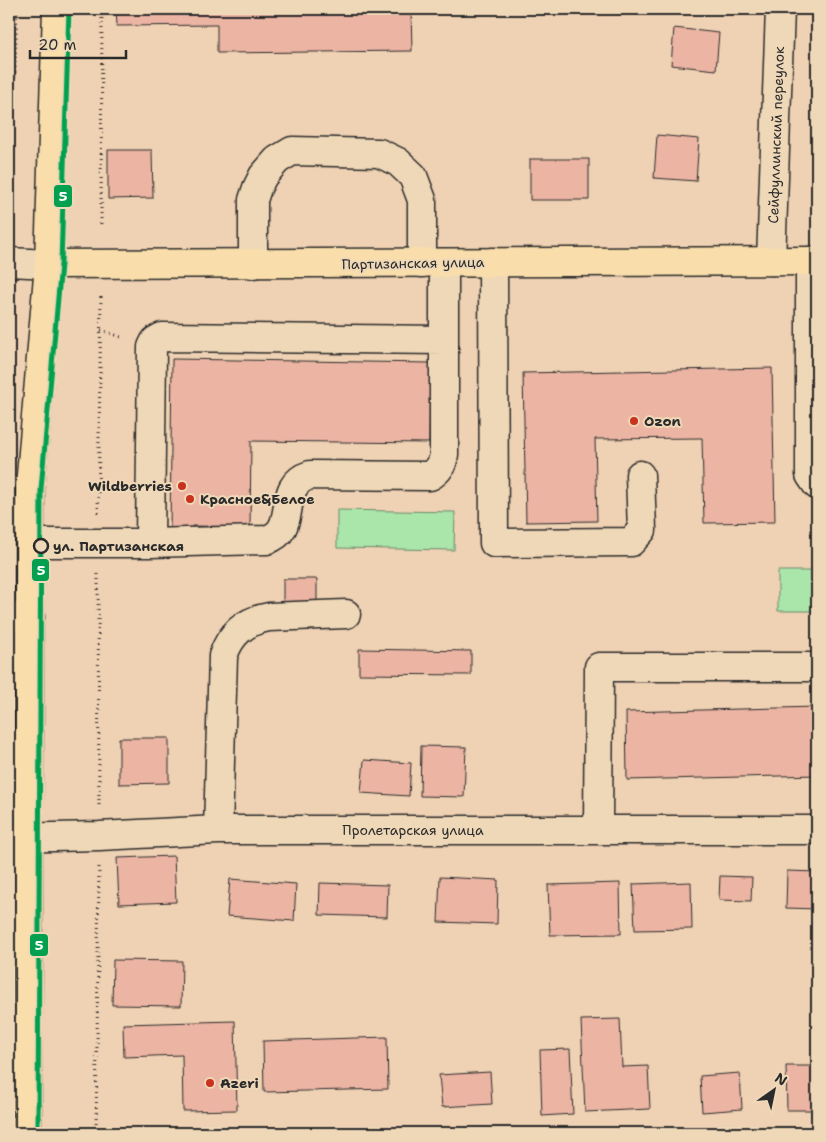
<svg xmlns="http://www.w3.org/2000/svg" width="826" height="1142" font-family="'Shantell Sans',sans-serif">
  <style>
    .green { fill: #aae5aa; stroke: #6a886a }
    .building { fill: #ebb4a3; stroke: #2b2b2b }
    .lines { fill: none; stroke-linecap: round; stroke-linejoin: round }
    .minor-casing { stroke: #2b2b2b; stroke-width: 31 }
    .major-casing { stroke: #2b2b2b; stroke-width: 31 }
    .path { stroke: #2b2b2b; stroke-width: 3; stroke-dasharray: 1 4; stroke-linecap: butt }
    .minor { stroke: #efd8b7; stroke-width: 28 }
    .major { stroke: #f9deab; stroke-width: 28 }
    .tram-1-casing { stroke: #efd8b7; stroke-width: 9 }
    .tram-1 { stroke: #02a04f; stroke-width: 5 }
    .poi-dot { fill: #c8321e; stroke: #efd8b7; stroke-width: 2 }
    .stop-dot { fill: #efd8b7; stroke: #2b2b2b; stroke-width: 2.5 }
    .labels { text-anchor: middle; stroke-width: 4; stroke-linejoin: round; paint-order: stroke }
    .street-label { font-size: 14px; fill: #2b2b2b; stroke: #efd8b7 }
    .poi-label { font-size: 14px; font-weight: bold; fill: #2b2b2b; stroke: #efd8b7; text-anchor: start }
    .stop-label { font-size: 14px; font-weight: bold; fill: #2b2b2b; stroke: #efd8b7; text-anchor: start }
    .line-badge { stroke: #efd8b7; stroke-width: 2 }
    .badge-label { font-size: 14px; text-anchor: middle; font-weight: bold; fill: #fff }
  </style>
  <rect width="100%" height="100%" fill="#efd1b3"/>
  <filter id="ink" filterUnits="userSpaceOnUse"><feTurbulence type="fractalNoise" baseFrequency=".02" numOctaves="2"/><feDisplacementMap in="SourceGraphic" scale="10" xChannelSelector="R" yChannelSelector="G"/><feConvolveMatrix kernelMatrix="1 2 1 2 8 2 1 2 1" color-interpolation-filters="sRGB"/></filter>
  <g filter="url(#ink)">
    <path class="green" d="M337,510L455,512L454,550L337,548Z
      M778,571H817V611H778Z"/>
    <path class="building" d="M116,9H411L412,51L217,53V25L117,26Z
      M674,28L719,33L716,70L671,65Z
      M657,135L699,139L696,181L654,178Z
      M108,150H152L153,198L108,199Z
      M530,159H589V200H530Z
      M815,160H817V196H813Z
      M172,359L430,363L429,443L251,441L250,527L192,526V534L170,533Z
      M772,368L775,522L704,523L702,438L595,439L597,521L526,522L523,373Z
      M283,579H317V604H283Z
      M359,649L471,651V675L359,674Z
      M817,707V775L627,780L626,712Z
      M119,738H169V783L119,784Z
      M421,746L466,747L464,797L420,796Z
      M364,760L411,763L409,796L361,793Z
      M174,856L176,902L119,904L117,858Z
      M787,871L817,872V909L786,908Z
      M720,876L752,877L751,901L719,900Z
      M440,877L498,880L497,924L438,922Z
      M230,879L296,884L294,921L227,916Z
      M691,882L692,929L635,930L633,884Z
      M320,883L388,885L387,917L319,915Z
      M620,883L621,934L550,935L548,885Z
      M113,960L182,961L181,1006L112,1005Z
      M620,1019L622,1067L648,1066L650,1109L585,1112L581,1020Z
      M235,1021L237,1110L183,1111L182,1055L124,1057L123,1024Z
      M387,1037L388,1089L264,1092L263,1041Z
      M570,1049L573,1114L542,1116L540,1050Z
      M786,1066H817V1110H787Z
      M490,1072L492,1104L442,1107L439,1075Z
      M740,1073L742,1109L702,1112L700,1076Z"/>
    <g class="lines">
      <g class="minor-casing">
        <path id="minor" d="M771,261L780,9
          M810,261V475L817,485
          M9,262L49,264
          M493,262L494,543L631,542L642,530L640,475
          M253,264V200L257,188L263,176L277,160L292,151L379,153L398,162L413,176L422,200V263
          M30,543H150L266,540C301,530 274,486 310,475L430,476C439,471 443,464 444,454V263
          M150,543L152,347L155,341L162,337L444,340
          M9,617H30
          M218,830L223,656C231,633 245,621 269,617L346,614
          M598,830L599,667H817
          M9,838L99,836L218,830H817
          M9,945H28"/>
      </g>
      <g class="major-casing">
        <path id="major" d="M49,264L817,261
          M27,1133L30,487L49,264L57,9"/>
      </g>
      <path class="path" d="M9,122L14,100L17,9
        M101,224L102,9
        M101,330L124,338
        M98,513L101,294
        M98,574L99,805
        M96,1133L99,866"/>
      <use href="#minor" class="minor"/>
      <use href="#major" class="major"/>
      <g class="tram-1-casing">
        <path id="tram-1" d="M38,1133L41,489L61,264L69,9"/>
      </g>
      <use href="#tram-1" class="tram-1"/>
    </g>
  </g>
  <g class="poi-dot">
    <circle cx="634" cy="421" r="5"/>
    <circle cx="182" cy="486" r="5"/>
    <circle cx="190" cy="499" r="5"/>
    <circle cx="210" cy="1083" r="5"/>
  </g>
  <circle class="stop-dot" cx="41" cy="546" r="7"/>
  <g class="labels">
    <g class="street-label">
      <text transform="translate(776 135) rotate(-88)" y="5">Сейфуллинский переулок</text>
      <text transform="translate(413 263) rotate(-1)" y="5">Партизанская улица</text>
      <text x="413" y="835">Пролетарская улица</text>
    </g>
    <g class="poi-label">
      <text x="644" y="426">Ozon</text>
      <text x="172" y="491" text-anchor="end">Wildberries</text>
      <text x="200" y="504">Красное&amp;Белое</text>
      <text x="220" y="1088">Azeri</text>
    </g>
    <g class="stop-label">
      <text x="53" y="551">ул. Партизанская</text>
    </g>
  </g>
  <g class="line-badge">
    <rect x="53" y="184" width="20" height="24" rx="5" fill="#02a04f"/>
    <rect x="31" y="558" width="19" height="24" rx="5" fill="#02a04f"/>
    <rect x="29" y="933" width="20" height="24" rx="5" fill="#02a04f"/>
  </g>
  <g class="badge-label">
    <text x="63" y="201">5</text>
    <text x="41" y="575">5</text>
    <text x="39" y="950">5</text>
  </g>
  <rect width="826" height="1142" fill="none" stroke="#efd8b7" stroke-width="30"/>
  <rect x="15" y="15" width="796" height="1112" fill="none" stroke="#2b2b2b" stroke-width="2" filter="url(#ink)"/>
  <g transform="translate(774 1090) rotate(33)" stroke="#efd8b7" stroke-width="4" paint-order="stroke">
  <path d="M0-4L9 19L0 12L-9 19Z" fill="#2b2b2b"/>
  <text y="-8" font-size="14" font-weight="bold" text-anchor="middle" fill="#2b2b2b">N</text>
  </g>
  <path d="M30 50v8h96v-8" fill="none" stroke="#2b2b2b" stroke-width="2.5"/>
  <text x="38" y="50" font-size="15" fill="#2b2b2b" stroke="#efd8b7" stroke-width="4" paint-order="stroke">20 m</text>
</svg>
